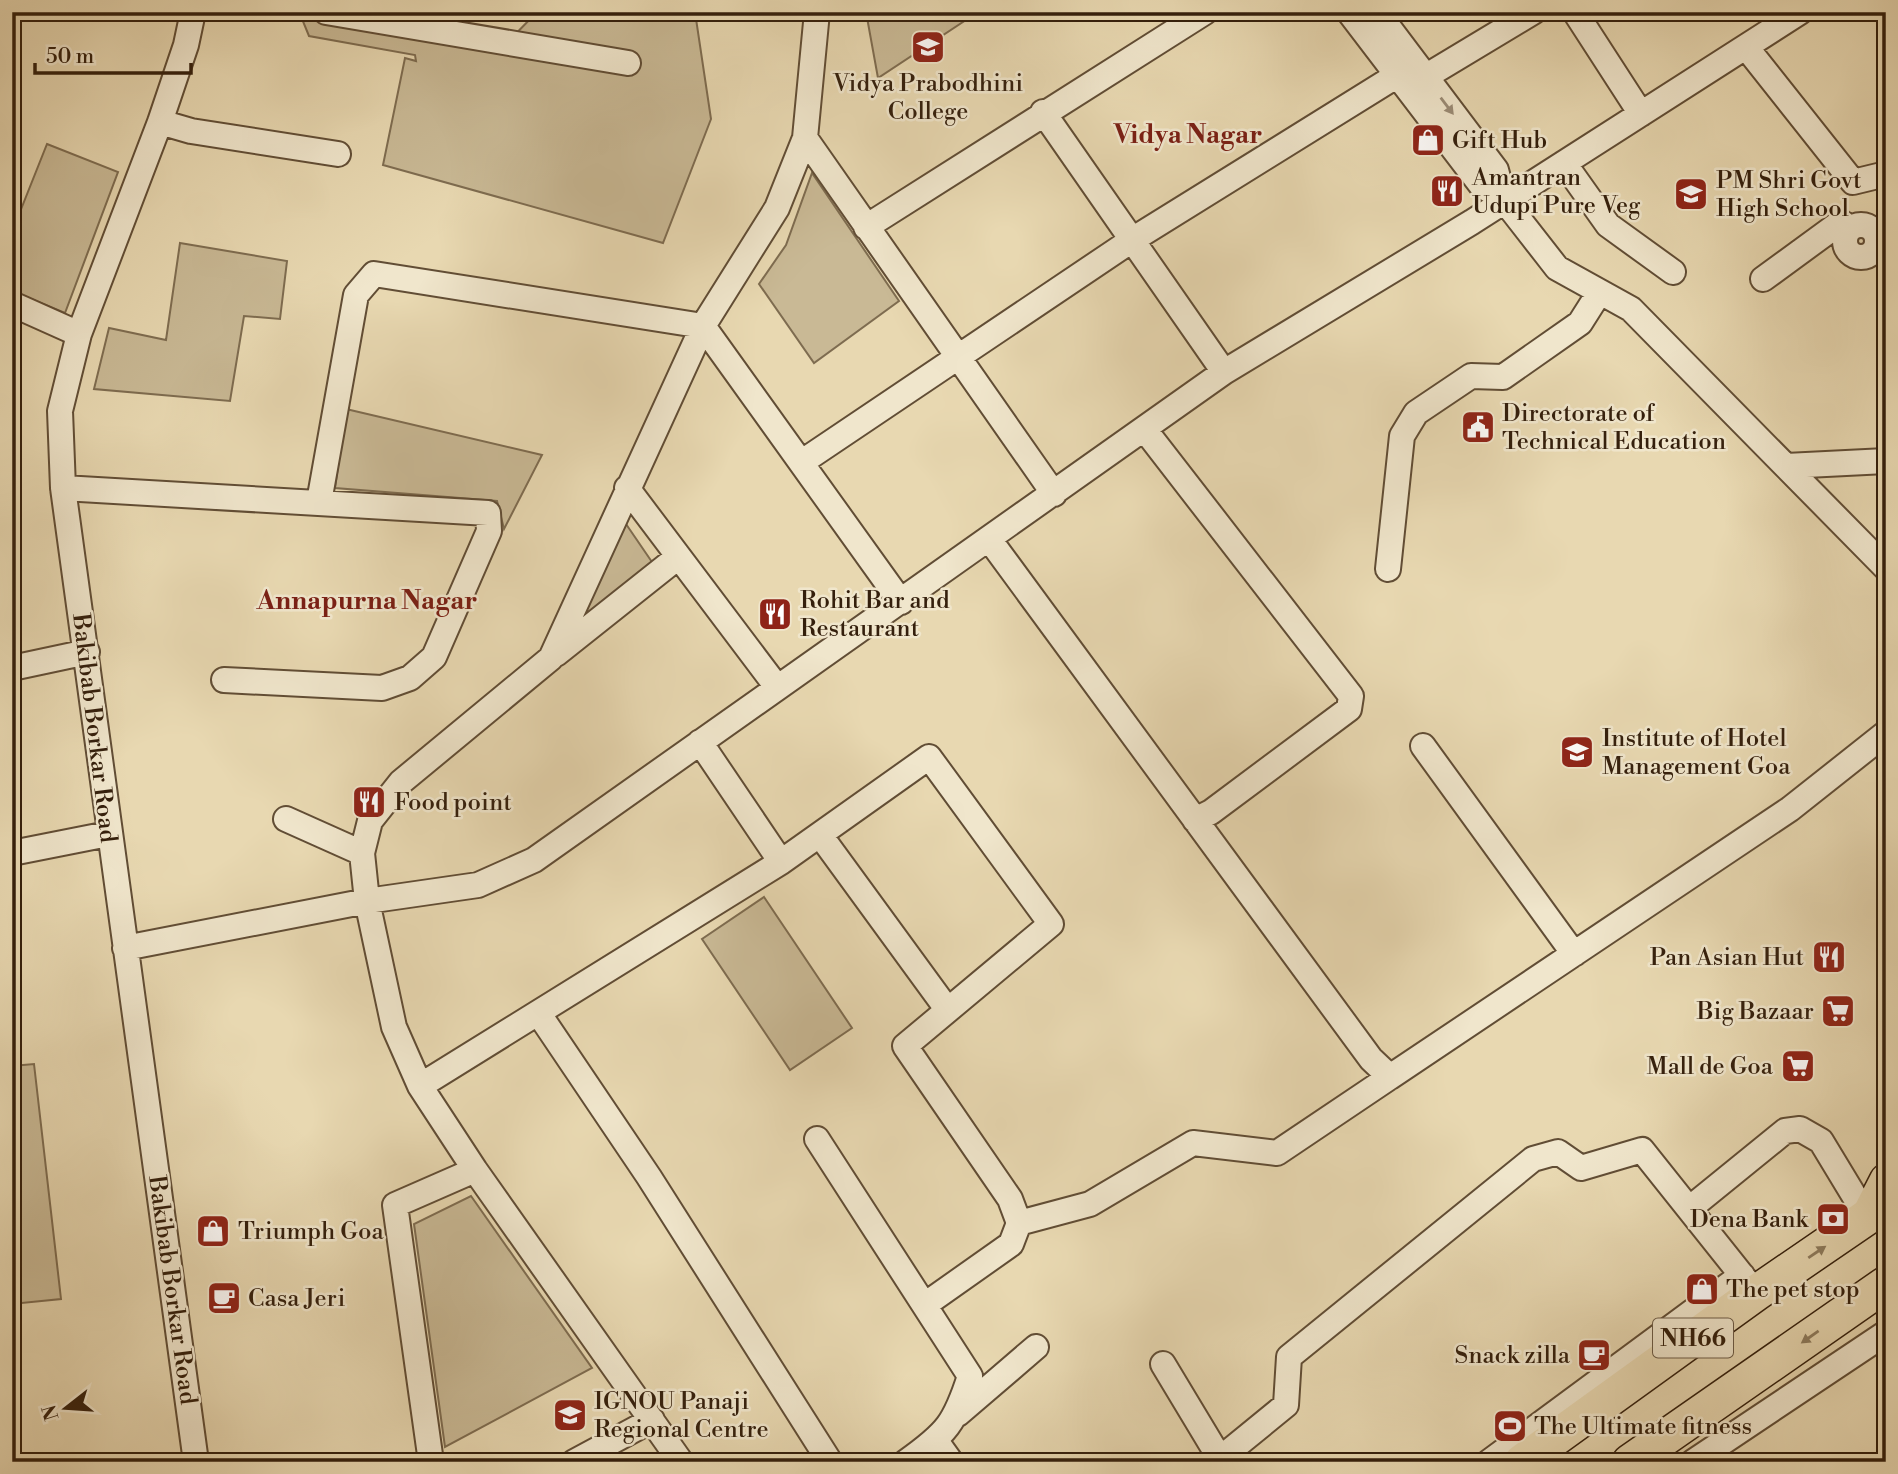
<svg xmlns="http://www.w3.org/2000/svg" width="1898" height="1474" font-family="'Libre Bodoni',serif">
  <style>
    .green { fill: #c9b995; stroke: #7e6c50; stroke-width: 2 }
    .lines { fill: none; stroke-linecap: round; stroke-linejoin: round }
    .minor-casing { stroke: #614d35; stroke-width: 28 }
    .major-casing { stroke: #341f0c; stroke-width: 35 }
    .highway-casing { stroke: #341f0c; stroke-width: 38 }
    .minor { stroke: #f0e6cc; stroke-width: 24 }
    .major { stroke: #e8d8b1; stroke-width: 32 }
    .highway { stroke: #e8d8b1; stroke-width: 35 }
    .oneway { fill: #9b8c76 }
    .oneway2 { fill: #8e7c5e }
    .labels { text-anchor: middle; stroke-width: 5; stroke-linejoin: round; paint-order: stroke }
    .shield { fill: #f0e6cc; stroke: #6c5b46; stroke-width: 2 }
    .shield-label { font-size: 23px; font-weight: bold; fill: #341f0c }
    .poi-label { font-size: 24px; fill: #341f0c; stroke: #f0e6cc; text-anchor: start }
    .street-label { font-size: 24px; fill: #341f0c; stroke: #f0e6cc }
    .neighbourhood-label { font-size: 26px; font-weight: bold; fill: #7a1f14; stroke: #f0e6cc }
  </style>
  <rect width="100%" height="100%" fill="#e8d8b1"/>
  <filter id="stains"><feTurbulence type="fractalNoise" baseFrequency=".00286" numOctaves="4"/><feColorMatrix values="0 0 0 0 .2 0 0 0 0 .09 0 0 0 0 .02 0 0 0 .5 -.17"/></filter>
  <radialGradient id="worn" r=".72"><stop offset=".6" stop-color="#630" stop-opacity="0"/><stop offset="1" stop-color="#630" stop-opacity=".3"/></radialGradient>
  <path class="green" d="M537,12H695L711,119L663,243L383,165L405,58L416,61L415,55L309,36L302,19L312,13L450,37L500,50Z
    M866,12H978L878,78Z
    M47,144L118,172L65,313L12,291V232Z
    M812,173L899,301L814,363L759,284L786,245Z
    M180,243L287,261L280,319L244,316L230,401L94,389L109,328L166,340Z
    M346,409L542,455L504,529L497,501L335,488Z
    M626,524L654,565L575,625Z
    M764,897L852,1028L790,1070L702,939Z
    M34,1064L61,1299L12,1304V1066Z
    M471,1196L592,1368L445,1447L414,1224Z"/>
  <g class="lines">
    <g class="minor-casing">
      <path id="minor" d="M193,12L186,45L160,122L79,334L60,411L63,488L196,1462
        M326,12L628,63
        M1349,12L1481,185L1504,200L1557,268L1631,309L1886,568
        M1377,12L1496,170L1504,200
        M1575,12L1641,114
        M1746,47L1853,182L1886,174
        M1425,77L1533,12
        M1043,112L1224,372
        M160,122L191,131L338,154
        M805,138L1054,494
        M1564,163L1608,225L1673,272
        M1845 241a16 16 0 1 1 32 0a16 16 0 1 1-32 0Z
        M866,227L1205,12
        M1763,279L1841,222L1850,229
        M12,304L79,334
        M1145,430L1351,696L1349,709L1211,812L1195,820
        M802,462L1132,240L1396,76
        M1786,466L1886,461
        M63,488L488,513L489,531L434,657L410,678L382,688L224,680
        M627,488L777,687
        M319,502L356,295L374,274L703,326L901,602
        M989,539L1371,1059L1390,1077L1790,809L1886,733
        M1388,569L1402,436L1416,413L1471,376L1503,377L1580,323L1599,293
        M556,654L678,557
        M12,668L87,652
        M700,742L781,862
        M1423,746L1574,954
        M286,819L362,853
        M820,835L947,1009
        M12,853L108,834
        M125,948L367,901L478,885L534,860L1224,372L1472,222L1800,12
        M539,1014L649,1177L830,1462
        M420,1086L781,862L929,757L1051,924L905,1046L1010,1199L1019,1223L1011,1244L926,1304
        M817,1139L970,1376C955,1423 947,1433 906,1462
        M1689,1209L1785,1131L1800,1129L1821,1141L1867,1217
        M1019,1223L1090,1204L1193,1143L1277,1153L1390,1077
        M1163,1364L1222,1462
        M958,1414L1036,1347
        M936,1441L951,1462
        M1221,1458L1286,1405L1289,1357L1533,1159L1558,1152L1581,1168L1642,1150L1756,1293
        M431,1462L395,1205L475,1170
        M574,1462L652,1420
        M681,1462L475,1170L420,1086L394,1027L367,901L362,853L370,821L401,782L551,658L703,326L777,208L805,138L817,12
        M1489,1462L1742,1275
        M1693,1462L1886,1333"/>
    </g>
    <g class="major-casing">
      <path id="major" d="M1867,1217L1886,1180"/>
    </g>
    <g class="highway-casing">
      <path id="highway" d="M1522,1462L1756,1293L1867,1217
        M1630,1462L1886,1284"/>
    </g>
    <use href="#minor" class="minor"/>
    <use href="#major" class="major"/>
    <use href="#highway" class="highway"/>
  </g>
  <defs><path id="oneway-solid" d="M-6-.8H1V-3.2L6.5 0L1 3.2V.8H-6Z" transform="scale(1.75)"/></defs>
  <use class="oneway" href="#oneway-solid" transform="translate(1447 106) rotate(53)"/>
  <g class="oneway2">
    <use href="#oneway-solid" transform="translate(1817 1252) rotate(-34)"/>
    <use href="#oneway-solid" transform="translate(1810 1337) rotate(145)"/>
  </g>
  <defs>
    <g id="university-square" transform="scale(1.75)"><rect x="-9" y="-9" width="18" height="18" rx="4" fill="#8f2418" stroke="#f0e6cc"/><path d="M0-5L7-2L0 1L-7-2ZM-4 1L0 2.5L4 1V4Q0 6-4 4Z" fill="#fff"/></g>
    <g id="shop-square" transform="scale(1.75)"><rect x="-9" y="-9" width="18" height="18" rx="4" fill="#8f2418" stroke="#f0e6cc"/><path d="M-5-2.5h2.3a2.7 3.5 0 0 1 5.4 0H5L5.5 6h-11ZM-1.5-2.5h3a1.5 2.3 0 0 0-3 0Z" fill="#fff"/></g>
    <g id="restaurant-square" transform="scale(1.75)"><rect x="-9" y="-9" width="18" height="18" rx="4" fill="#8f2418" stroke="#f0e6cc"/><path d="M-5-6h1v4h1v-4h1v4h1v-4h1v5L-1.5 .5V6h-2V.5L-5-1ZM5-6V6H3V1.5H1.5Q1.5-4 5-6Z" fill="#fff"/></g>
    <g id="school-square" transform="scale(1.75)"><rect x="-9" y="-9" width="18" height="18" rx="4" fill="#8f2418" stroke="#f0e6cc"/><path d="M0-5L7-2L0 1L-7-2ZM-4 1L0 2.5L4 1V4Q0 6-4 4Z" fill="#fff"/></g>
    <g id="civic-square" transform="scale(1.75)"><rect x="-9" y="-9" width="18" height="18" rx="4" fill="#8f2418" stroke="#f0e6cc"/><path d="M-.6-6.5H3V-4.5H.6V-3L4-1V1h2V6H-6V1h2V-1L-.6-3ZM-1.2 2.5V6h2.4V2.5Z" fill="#fff"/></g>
    <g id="supermarket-square" transform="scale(1.75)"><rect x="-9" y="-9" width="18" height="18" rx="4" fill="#8f2418" stroke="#f0e6cc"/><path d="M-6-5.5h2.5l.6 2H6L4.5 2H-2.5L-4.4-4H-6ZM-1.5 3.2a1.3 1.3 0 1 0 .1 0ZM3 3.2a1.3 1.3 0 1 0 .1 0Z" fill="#fff"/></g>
    <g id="bank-square" transform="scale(1.75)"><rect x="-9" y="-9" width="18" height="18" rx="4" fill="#8f2418" stroke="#f0e6cc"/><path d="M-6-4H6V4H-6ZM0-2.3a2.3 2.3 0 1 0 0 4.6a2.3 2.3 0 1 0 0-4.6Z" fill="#fff"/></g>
    <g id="cafe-square" transform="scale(1.75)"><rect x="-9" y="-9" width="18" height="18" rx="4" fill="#8f2418" stroke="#f0e6cc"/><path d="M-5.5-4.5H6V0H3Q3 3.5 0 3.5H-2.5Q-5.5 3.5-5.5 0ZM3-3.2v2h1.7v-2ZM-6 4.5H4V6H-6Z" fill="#fff"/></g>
    <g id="stadium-square" transform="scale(1.75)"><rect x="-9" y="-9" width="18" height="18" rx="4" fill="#8f2418" stroke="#f0e6cc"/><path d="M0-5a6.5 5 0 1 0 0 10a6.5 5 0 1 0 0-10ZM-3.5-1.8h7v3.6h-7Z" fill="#fff"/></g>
  </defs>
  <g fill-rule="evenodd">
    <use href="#university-square" x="928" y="47"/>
    <use href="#shop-square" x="1428" y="140"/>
    <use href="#restaurant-square" x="1447" y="191"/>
    <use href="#school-square" x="1691" y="194"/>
    <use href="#civic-square" x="1478" y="427"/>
    <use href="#restaurant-square" x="775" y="614"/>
    <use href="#university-square" x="1577" y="752"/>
    <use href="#restaurant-square" x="369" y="802"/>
    <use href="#restaurant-square" x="1829" y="957"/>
    <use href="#supermarket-square" x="1838" y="1011"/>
    <use href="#supermarket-square" x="1798" y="1066"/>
    <use href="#bank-square" x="1833" y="1219"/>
    <use href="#shop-square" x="213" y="1231"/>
    <use href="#shop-square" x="1702" y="1289"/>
    <use href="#cafe-square" x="224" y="1298"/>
    <use href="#cafe-square" x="1594" y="1355"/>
    <use href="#university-square" x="570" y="1415"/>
    <use href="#stadium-square" x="1510" y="1426"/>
  </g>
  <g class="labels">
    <rect class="shield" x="1653" y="1318.5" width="80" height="39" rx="5"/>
    <g class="shield-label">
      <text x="1693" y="1346">NH66</text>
    </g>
    <g class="poi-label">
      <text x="928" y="91" text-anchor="middle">Vidya Prabodhini<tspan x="928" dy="28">College</tspan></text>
      <text x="1452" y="148">Gift Hub</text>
      <text x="1472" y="185">Amantran<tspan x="1472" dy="28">Udupi Pure Veg</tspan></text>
      <text x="1716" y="188">PM Shri Govt<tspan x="1716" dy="28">High School</tspan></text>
      <text x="1502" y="421">Directorate of<tspan x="1502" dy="28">Technical Education</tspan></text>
      <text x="800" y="608">Rohit Bar and<tspan x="800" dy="28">Restaurant</tspan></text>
      <text x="1602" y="746">Institute of Hotel<tspan x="1602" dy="28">Management Goa</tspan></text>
      <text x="394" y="810">Food point</text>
      <text x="1804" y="965" text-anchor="end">Pan Asian Hut</text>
      <text x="1814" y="1019" text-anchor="end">Big Bazaar</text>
      <text x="1773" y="1074" text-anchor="end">Mall de Goa</text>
      <text x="1808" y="1227" text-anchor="end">Dena Bank</text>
      <text x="238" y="1239">Triumph Goa</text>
      <text x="1726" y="1297">The pet stop</text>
      <text x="248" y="1306">Casa Jeri</text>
      <text x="1570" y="1363" text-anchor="end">Snack zilla</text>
      <text x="594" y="1409">IGNOU Panaji<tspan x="594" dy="28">Regional Centre</tspan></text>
      <text x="1534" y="1434">The Ultimate fitness</text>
    </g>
    <g class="street-label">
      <text transform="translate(95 728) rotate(83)" y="8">Bakibab Borkar Road</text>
      <text transform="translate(173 1290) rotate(82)" y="8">Bakibab Borkar Road</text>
    </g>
    <g class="neighbourhood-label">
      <text x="1188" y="143">Vidya Nagar</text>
      <text x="367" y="609">Annapurna Nagar</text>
    </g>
  </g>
  <rect width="1898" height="1474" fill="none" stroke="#e8d8b1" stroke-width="42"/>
  <rect x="14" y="14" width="1870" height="1446" fill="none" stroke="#341f0c" stroke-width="3.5"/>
  <rect x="21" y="21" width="1856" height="1432" fill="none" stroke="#341f0c" stroke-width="2"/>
  <g transform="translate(66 1408) rotate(253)" stroke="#f0e6cc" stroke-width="5" paint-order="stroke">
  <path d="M0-5L12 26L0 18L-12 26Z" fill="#341f0c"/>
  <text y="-10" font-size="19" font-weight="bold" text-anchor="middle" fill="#341f0c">N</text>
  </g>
  <path d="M35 63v10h156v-10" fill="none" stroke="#341f0c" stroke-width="3.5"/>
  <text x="46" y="63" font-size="21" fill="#341f0c" stroke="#f0e6cc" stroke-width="5" paint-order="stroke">50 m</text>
  <rect width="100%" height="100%" filter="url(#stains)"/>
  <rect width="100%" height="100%" fill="url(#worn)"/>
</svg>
